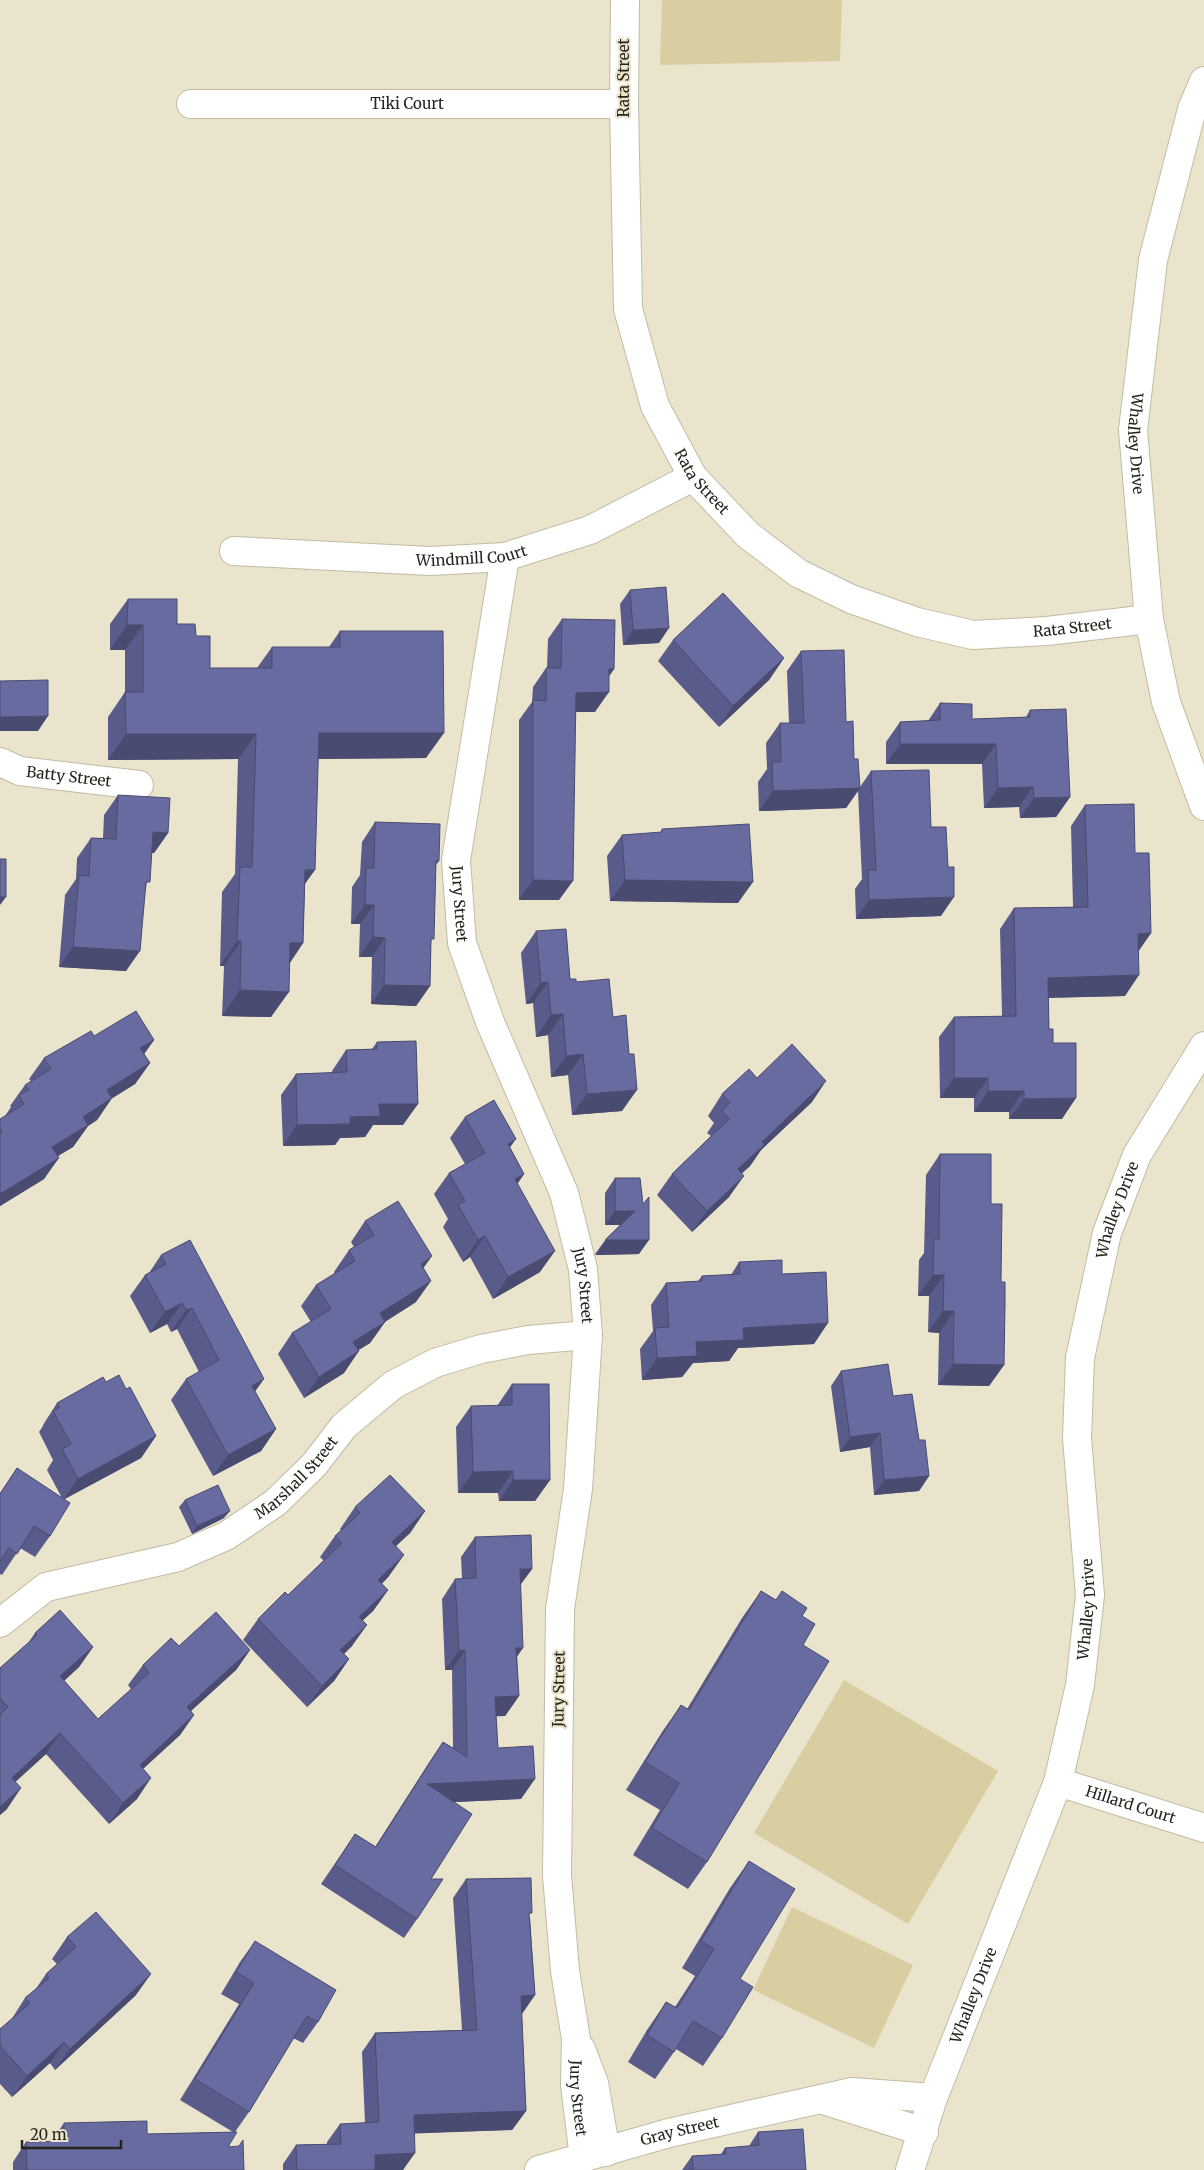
<svg xmlns="http://www.w3.org/2000/svg" width="1204" height="2170" font-family="Merriweather,serif">
  <style>
    .park { fill: #d9cda2 }
    .lines { fill: none; stroke-linecap: round; stroke-linejoin: round }
    .street-casing { stroke: #c2bba4; stroke-width: 30 }
    .street { stroke: #fff; stroke-width: 28 }
    .wall { fill: #595c8a }
    .shaded-wall { fill: #494b70 }
    .building { fill: #686ba0; stroke: #494b70 }
    .labels { text-anchor: middle; stroke-width: 4; stroke-linejoin: round; paint-order: stroke }
    .street-label { font-size: 15px; fill: #26241b; stroke: #ebe4cc }
  </style>
  <rect width="100%" height="100%" fill="#ebe4cc"/>
  <path class="park" d="M662,0H842L840,61L660,65Z
    M844,1680L998,1771L908,1924L754,1833Z
    M792,1907L913,1965L874,2048L753,1990Z"/>
  <g class="lines">
    <g class="street-casing">
      <g id="street">
        <path id="s1" d="M625,0L624,104L628,309L655,406L693,477L748,535L798,573L851,599L917,622L973,635L1047,631L1149,619"/>
        <path id="s2" d="M1204,81L1192,109L1153,260L1133,430L1149,619L1166,702L1204,806"/>
        <path id="s3" d="M191,104H624"/>
        <path id="s4" d="M234,551L430,561L505,557L590,530L693,477"/>
        <path id="s5" d="M505,557L456,860L462,943L490,1022L564,1193L583,1269L588,1335L578,1489L560,1609L557,1875L565,1971L576,2039L575,2085L584,2158"/>
        <path id="s6" d="M0,762L20,771L139,785"/>
        <path id="s7" d="M0,1623L46,1587L178,1557L226,1536L275,1503L314,1465L344,1426L393,1385L435,1363L481,1349L528,1340L588,1335"/>
        <path id="s8" d="M1058,1782L1204,1828"/>
        <path d="M581,2049L594,2083L606,2152"/>
        <path d="M823,2100L924,2132"/>
        <path id="s9" d="M539,2170L669,2133L852,2092L933,2098"/>
        <path id="s10" d="M910,2170L933,2098L1058,1782L1080,1685L1090,1595L1077,1438L1080,1358L1107,1233L1137,1155L1204,1046"/>
      </g>
    </g>
    <use href="#street" class="street"/>
  </g>
  <path class="wall" d="M630,590L659,643L623,645L620,604Z
    M128,599L177,624L196,636L210,668H257L272,647H329L340,631L426,758L318,759L305,885L303,943L290,963L271,1017L222,1016L224,966H220L222,892L235,874L238,759L108,760V717L125,692V650H110V624Z
    M562,619L614,669L609,676L595,712H576L559,900H519V720L532,702L533,687L546,668H547L548,639Z
    M673,640L784,658L769,680L719,727L658,661Z
    M801,651L846,722L860,787L871,771L931,827L941,916L856,919L855,889L862,879L858,791L846,808L759,811L758,782L767,769L766,743L780,723H789L787,671Z
    M940,703L972,719L1026,717L1030,710L1070,797L1056,817L1020,818L1019,807L984,808L982,764H886V742L900,722L928,721Z
    M118,795L168,833L154,853L151,852L146,888L126,971L59,967L65,895L76,879L77,858L91,838H103L104,815Z
    M1085,805L1135,853L1151,933L1138,952L1125,996L1048,998L1049,1029L1053,1043L1062,1119H1009V1112H974V1098H940L939,1037L954,1017L1002,1016L1000,929L1014,908L1073,907L1071,826Z
    M375,822L439,861L436,865L431,944L430,986L416,1006L371,1004L372,957H359L360,924H351L352,887L360,875L362,842Z
    M662,829L738,903L610,901L607,856L622,835L660,833Z
    M536,931L570,979L576,982L622,1111L572,1115L568,1075L551,1077L548,1035L536,1037L533,1003L526,1004L521,953Z
    M94,1036L154,1040L144,1054L150,1063L135,1084L112,1098L97,1120L88,1126L73,1147L58,1156L44,1179L0,1206V1119L5,1116L11,1107L10,1106L25,1085L31,1081L29,1079L44,1058Z
    M377,1042L403,1125H373L365,1137L340,1138L335,1145L283,1146L281,1095L296,1074L332,1073V1071L346,1050L372,1049Z
    M757,1078L812,1102L761,1150L750,1166L742,1173L729,1197L692,1232L657,1195L672,1174L711,1136L707,1133L714,1123L708,1116L722,1094Z
    M465,1117L510,1148L524,1174L517,1184L540,1272L493,1299L470,1257L463,1262L443,1227L448,1219L434,1194L449,1173L465,1164L450,1138Z
    M940,1154L991,1204L1001,1282L1004,1365L989,1386L938,1385L939,1333L928,1332L929,1296H918L919,1260L924,1253L926,1175Z
    M615,1178L639,1254L596,1255L595,1254L606,1239L620,1225H605V1193Z
    M365,1221L424,1268L416,1302L385,1322L370,1343L358,1350L344,1373L304,1398L278,1354L292,1333L311,1322L301,1306L316,1285L335,1274L334,1272L349,1250L354,1247L351,1242Z
    M161,1255L255,1391L276,1429L261,1451L213,1476L171,1400L186,1379L199,1372L177,1329L171,1332L167,1324L150,1333L130,1296L145,1275L149,1273Z
    M739,1262L782,1274L814,1344L738,1348L729,1361L693,1363L682,1377L642,1380L640,1349L653,1331L651,1305L666,1283L698,1281L702,1276L731,1275Z
    M841,1371L893,1396L929,1476L919,1491L874,1495L870,1447L840,1452L831,1386Z
    M106,1382L126,1389L156,1436L141,1458L64,1499L50,1536L35,1557L20,1548L2,1575L0,1574V1493L17,1468L62,1498L47,1470L53,1460L39,1432L43,1426V1425L57,1403Z
    M512,1384L550,1480L535,1501H499L498,1493H458L456,1427L471,1406H497Z
    M185,1500L224,1518L192,1534L179,1507Z
    M355,1507L425,1511L410,1533L395,1546L389,1576L382,1584L388,1590L373,1611L363,1620L352,1646L344,1654L349,1659L334,1681L307,1707L243,1640L258,1619L288,1595L324,1561L320,1557L335,1536L341,1530L340,1529Z
    M475,1537L532,1569L520,1585L517,1657L519,1696L505,1716H496L498,1748L521,1799L454,1802L431,1879L417,1919L404,1938L321,1884L355,1834L375,1847L430,1761L443,1742L453,1748L452,1670H445L442,1599L455,1579H462L461,1557Z
    M761,1591L776,1600L782,1591L802,1616L803,1645L707,1862L688,1889L633,1855L660,1810L626,1790L662,1732L681,1705L687,1709L742,1618Z
    M35,1633L93,1647L79,1667L64,1681L98,1719L131,1689L128,1685L143,1665L179,1646L250,1650L236,1670L191,1711L194,1715L180,1735L143,1769L137,1799L109,1824L46,1754L15,1782L7,1809L0,1815V1668L28,1643Z
    M749,1861L740,1979L722,2038L703,2066L676,2049L655,2079L628,2062L647,2030L666,2002L675,2007L695,1976L682,1968L730,1888Z
    M466,1879L530,1917L535,1995L521,2014L526,2111L512,2130L414,2133L403,2170H283V2164L296,2145L327,2144V2142L340,2124L365,2123L362,2052L375,2033L462,2030L453,1898Z
    M67,1937L136,1995L55,2070L50,2063L12,2097L0,2084V2029L11,2020L25,1998L35,1990L46,1974L57,1964L52,1959Z
    M255,1941L318,2022L303,2043L293,2038L249,2112L235,2132L228,2147L244,2170H13V2162L26,2142H51L64,2123L147,2134L233,2132L180,2100L239,2004L221,1994L240,1962Z
    M758,2132L806,2170H682L692,2156L721,2154L725,2148L749,2146Z"/>
  <path class="shaded-wall" d="M127,625H143L125,650H110Z
    M669,628L659,643L623,645L633,630Z
    M784,658L769,680L719,727L733,706Z
    M609,669H614L600,689Z
    M609,692L595,712H562L576,693Z
    M48,716L38,731H0V717Z
    M319,733H444L426,758L301,759Z
    M126,734H256L238,759L108,760Z
    M900,744H996L982,764H886Z
    M1033,787L1019,807L984,808L998,788Z
    M860,788L846,808L759,811L773,791Z
    M1070,797L1056,817L1020,818L1034,798Z
    M153,832L168,833L154,853L139,852Z
    M305,870H315L297,895Z
    M533,880L573,881L559,900H519Z
    M625,880L753,882L738,903L610,901Z
    M0,897H6L0,905Z
    M954,897L941,916L856,919L869,900Z
    M365,905H374L360,924H351Z
    M1151,933L1137,953L1138,934Z
    M373,937L385,938L372,957H359Z
    M237,941H241L224,966H220Z
    M290,943H303L286,968Z
    M73,947L140,951L126,971L59,967Z
    M1139,975L1125,996L1034,998L1048,978Z
    M548,982L533,1003L526,1004L541,983Z
    M384,985L430,986L416,1006L371,1004Z
    M240,990L289,992L271,1017L222,1016Z
    M563,1014L548,1035L536,1037L551,1015Z
    M154,1040L139,1061L140,1048Z
    M583,1054L568,1075L551,1077L566,1056Z
    M150,1063L135,1084L100,1106L112,1098L97,1120L88,1126L73,1147L37,1168L52,1147L83,1117L107,1090Z
    M954,1078H988L974,1098H940Z
    M826,1081L812,1102L761,1150L750,1166L724,1190L738,1169L762,1142Z
    M637,1090L622,1111L572,1115L587,1094Z
    M988,1091H1024L1009,1112H974Z
    M1076,1098L1062,1119H1009L1024,1099Z
    M379,1104H418L403,1125H373L365,1137L340,1138L335,1145L283,1146L297,1125L350,1117Z
    M516,1139L501,1160L508,1144Z
    M59,1158L44,1179L0,1206V1194Z
    M524,1174L510,1195L515,1179Z
    M744,1176L729,1197L692,1232L707,1211Z
    M615,1211H635L625,1225H605Z
    M485,1236L470,1257L463,1262L478,1240Z
    M606,1240H649L639,1254L596,1255Z
    M555,1251L540,1272L493,1299L508,1277Z
    M432,1256L417,1277L421,1264Z
    M933,1275H944L929,1296H918Z
    M431,1281L416,1302L365,1334L380,1313Z
    M182,1303L167,1324L150,1333L165,1312Z
    M192,1308L177,1329L171,1332L186,1310Z
    M943,1311H954L939,1333L928,1332Z
    M385,1322L370,1343L338,1363L353,1342Z
    M828,1323L814,1344L738,1348L729,1361L693,1363L682,1377L642,1380L657,1358L696,1342L743,1328Z
    M359,1351L344,1373L304,1398L319,1377Z
    M953,1364L1004,1365L989,1386L938,1385Z
    M264,1379L249,1400L252,1386Z
    M276,1429L261,1451L213,1476L228,1455Z
    M880,1433L870,1447L840,1452L850,1437Z
    M156,1436L141,1458L63,1500L78,1479Z
    M513,1471L498,1493H458L473,1472Z
    M929,1476L919,1491L874,1495L884,1480Z
    M513,1480H550L535,1501H499Z
    M230,1511L224,1518L192,1534L197,1526Z
    M425,1511L410,1533L377,1564L392,1542Z
    M404,1555L389,1576L364,1601L378,1580Z
    M520,1569H532L518,1588Z
    M388,1590L373,1611L344,1638L359,1617Z
    M367,1625L352,1646L325,1672L340,1650Z
    M93,1647L79,1667L46,1697L60,1676Z
    M516,1648H523L510,1667Z
    M250,1650L236,1670L173,1727L187,1707Z
    M465,1650L452,1670H445L459,1651Z
    M349,1659L334,1681L307,1707L322,1686Z
    M519,1696L505,1716L482,1717L495,1697Z
    M194,1715L180,1735L125,1785L140,1765Z
    M60,1733L46,1754L0,1796L12,1778Z
    M151,1778L137,1799L109,1824L123,1803Z
    M535,1779L521,1799L413,1804L427,1784Z
    M21,1788L7,1809L0,1815V1807Z
    M151,1974L136,1995L55,2070L70,2049Z
    M535,1995L522,2014L507,2015L521,1996Z
    M64,2042L50,2063L12,2097L27,2076Z
    M526,2111L512,2130L401,2134L414,2115Z
    M415,2153L403,2170H364L375,2155Z"/>
  <path class="building" d="M666,587L669,628L633,630L630,590Z
    M723,593L784,658L733,706L673,640Z
    M128,599H177V624H195L196,636H210V668H272V647H340V631H443L444,733H319L315,870H305L303,943H290L289,992L240,990L241,941H237L240,867H252L256,734H126L125,692H143V625H127Z
    M562,619L615,620L614,669H609V692L576,693L573,881L533,880V700L546,701V668H561Z
    M844,650L846,722L853,721L854,759H858L860,788L773,791L772,762H781L780,723H804L801,651Z
    M48,680V716L0,717V681Z
    M940,703L972,704V719L1030,717V710L1066,709L1070,797L1034,798L1033,787L998,788L996,744H900V722L940,720Z
    M929,770L931,827H946L948,867H954V897L869,900L868,870H876L871,771Z
    M118,795L170,798L168,833L153,832L150,882H146L140,951L73,947L79,875L89,876L91,838L116,839Z
    M1134,804L1135,853H1149L1151,933L1138,934L1139,975L1048,978L1049,1029H1053V1043H1076V1098L1024,1099V1091H988V1078H954V1017L1016,1016L1014,908L1088,907L1085,805Z
    M375,822L440,824L439,861H436L434,939H431L430,986L384,985L385,938L373,937L374,905H365L366,868H374Z
    M749,824L753,882L625,880L622,835L662,832V829Z
    M0,859H6V897H0Z
    M566,929L570,979H576V982L609,979L613,1017L626,1015L629,1054H634L637,1090L587,1094L583,1054L566,1056L563,1014L551,1015L548,982L541,983L536,931Z
    M136,1011L154,1040L140,1048L150,1063L107,1090L112,1098L83,1117L88,1125L52,1147L59,1158L0,1194V1134L2,1132L0,1129V1119L24,1104L19,1095L29,1090L25,1085L51,1069L44,1058L91,1031L94,1036Z
    M416,1041L418,1104H379L380,1116L350,1117V1124L297,1125L296,1074L347,1072L346,1050L377,1049V1042Z
    M792,1044L826,1081L762,1142L765,1144L738,1169L744,1176L707,1211L672,1174L729,1119L722,1111L730,1103L722,1094L749,1069L757,1078Z
    M494,1100L516,1139L508,1144L524,1174L515,1179L555,1251L508,1277L485,1236L478,1240L458,1205L465,1201L449,1173L485,1153L465,1117Z
    M940,1154H991V1204H1002L1001,1282H1005V1306L1004,1365L953,1364L954,1311H943L944,1275H933L934,1239H939Z
    M615,1178H640L643,1204L649,1197V1240H606V1239L635,1211H615Z
    M398,1201L432,1256L421,1264L431,1281L380,1313L385,1322L353,1342L359,1351L319,1377L292,1333L331,1309L316,1285L355,1261L349,1250L374,1235L365,1221Z
    M190,1240L264,1379L252,1386L276,1429L228,1455L186,1379L219,1360L192,1308L186,1310L182,1303L165,1312L145,1275L166,1264L161,1255Z
    M782,1260V1274L826,1272L828,1323L743,1328L744,1340L696,1342L697,1356L657,1358L655,1328L669,1327L666,1283L702,1281V1276L740,1274L739,1262Z
    M888,1364L893,1396L912,1394L919,1440H925L929,1476L884,1480L880,1433L850,1437L841,1371Z
    M119,1375L126,1389L130,1387L156,1436L78,1479L62,1449L71,1444L53,1411L60,1407L57,1403L103,1377L106,1382Z
    M512,1384H549L550,1480H513V1471L473,1472L471,1406L512,1405Z
    M17,1468L70,1503L50,1536L34,1526L17,1554L9,1548L0,1562V1494Z
    M390,1475L425,1511L392,1542L404,1555L378,1580L388,1590L359,1617L367,1625L340,1650L349,1659L322,1686L258,1619L285,1592L288,1595L342,1543L335,1536L360,1513L355,1507Z
    M218,1485L230,1511L197,1526L185,1500Z
    M531,1535L532,1569H520L523,1648H516L519,1696L495,1697L498,1748L533,1746L535,1779L427,1784L472,1814L431,1879H443L417,1919L335,1865L355,1834L376,1847L443,1742L467,1757L465,1650L459,1651L455,1579L476,1578L475,1537Z
    M761,1591L776,1600L782,1591L807,1608L802,1616L815,1624L803,1645L829,1661L707,1862L652,1828L679,1783L645,1762L681,1705L689,1710Z
    M60,1610L93,1647L60,1676L98,1719L149,1673L143,1665L171,1638L179,1646L216,1612L250,1650L187,1707L194,1715L140,1765L151,1778L123,1803L60,1733L12,1778L21,1788L0,1807V1715L8,1707L0,1698V1668L37,1635L35,1633Z
    M749,1861L795,1889L740,1979L753,1987L722,2038L693,2021L674,2052L647,2035L666,2002L677,2008L714,1949L701,1941Z
    M531,1878L532,1913H529L535,1995L521,1996L526,2111L414,2115L415,2153L375,2155V2170H297L296,2145L341,2144L340,2124L379,2122L375,2033L477,2030L466,1879Z
    M96,1912L151,1974L70,2049L64,2042L27,2076L0,2046V2029L30,2003L25,1998L49,1978L46,1974L76,1947L67,1937Z
    M255,1941L336,1990L318,2022L307,2016L249,2112L195,2079L254,1983L236,1972Z
    M147,2121V2134L237,2132L228,2147L239,2146L243,2140L244,2170H27L26,2142L64,2141V2123Z
    M803,2129L806,2170H693L692,2156L726,2154L725,2148L759,2145L758,2132Z"/>
  <g class="labels">
    <g class="street-label">
      <text transform="translate(624 78) rotate(-90)" y="5">Rata Street</text>
      <text dy="5" stroke="none"><textPath href="#s3" startOffset="216">Tiki Court</textPath></text>
      <text dy="5" stroke="none"><textPath href="#s2" startOffset="371">Whalley Drive</textPath></text>
      <text dy="5" stroke="none"><textPath href="#s1" startOffset="499">Rata Street</textPath></text>
      <text dy="5" stroke="none"><textPath href="#s4" startOffset="238">Windmill Court</textPath></text>
      <text dy="5" stroke="none"><textPath href="#s1" startOffset="919">Rata Street</textPath></text>
      <text dy="5" stroke="none"><textPath href="#s6" startOffset="71">Batty Street</textPath></text>
      <text dy="5" stroke="none"><textPath href="#s5" startOffset="351">Jury Street</textPath></text>
      <text dy="5" stroke="none"><textPath href="#s10" startOffset="996">Whalley Drive</textPath></text>
      <text dy="5" stroke="none"><textPath href="#s5" startOffset="755">Jury Street</textPath></text>
      <text dy="5" stroke="none"><textPath href="#s7" startOffset="338">Marshall Street</textPath></text>
      <text dy="5" stroke="none"><textPath href="#s10" startOffset="591">Whalley Drive</textPath></text>
      <text transform="translate(559 1689) rotate(-89)" y="5">Jury Street</text>
      <text dy="5" stroke="none"><textPath href="#s8" startOffset="76">Hillard Court</textPath></text>
      <text dy="5" stroke="none"><textPath href="#s10" startOffset="186">Whalley Drive</textPath></text>
      <text dy="5" stroke="none"><textPath href="#s5" startOffset="1571">Jury Street</textPath></text>
      <text dy="5" stroke="none"><textPath href="#s9" startOffset="146">Gray Street</textPath></text>
    </g>
  </g>
  <path d="M22 2140v8h99v-8" fill="none" stroke="#26241b" stroke-width="2.5"/>
  <text x="30" y="2140" font-size="15" fill="#26241b" stroke="#ebe4cc" stroke-width="4" paint-order="stroke">20 m</text>
</svg>
